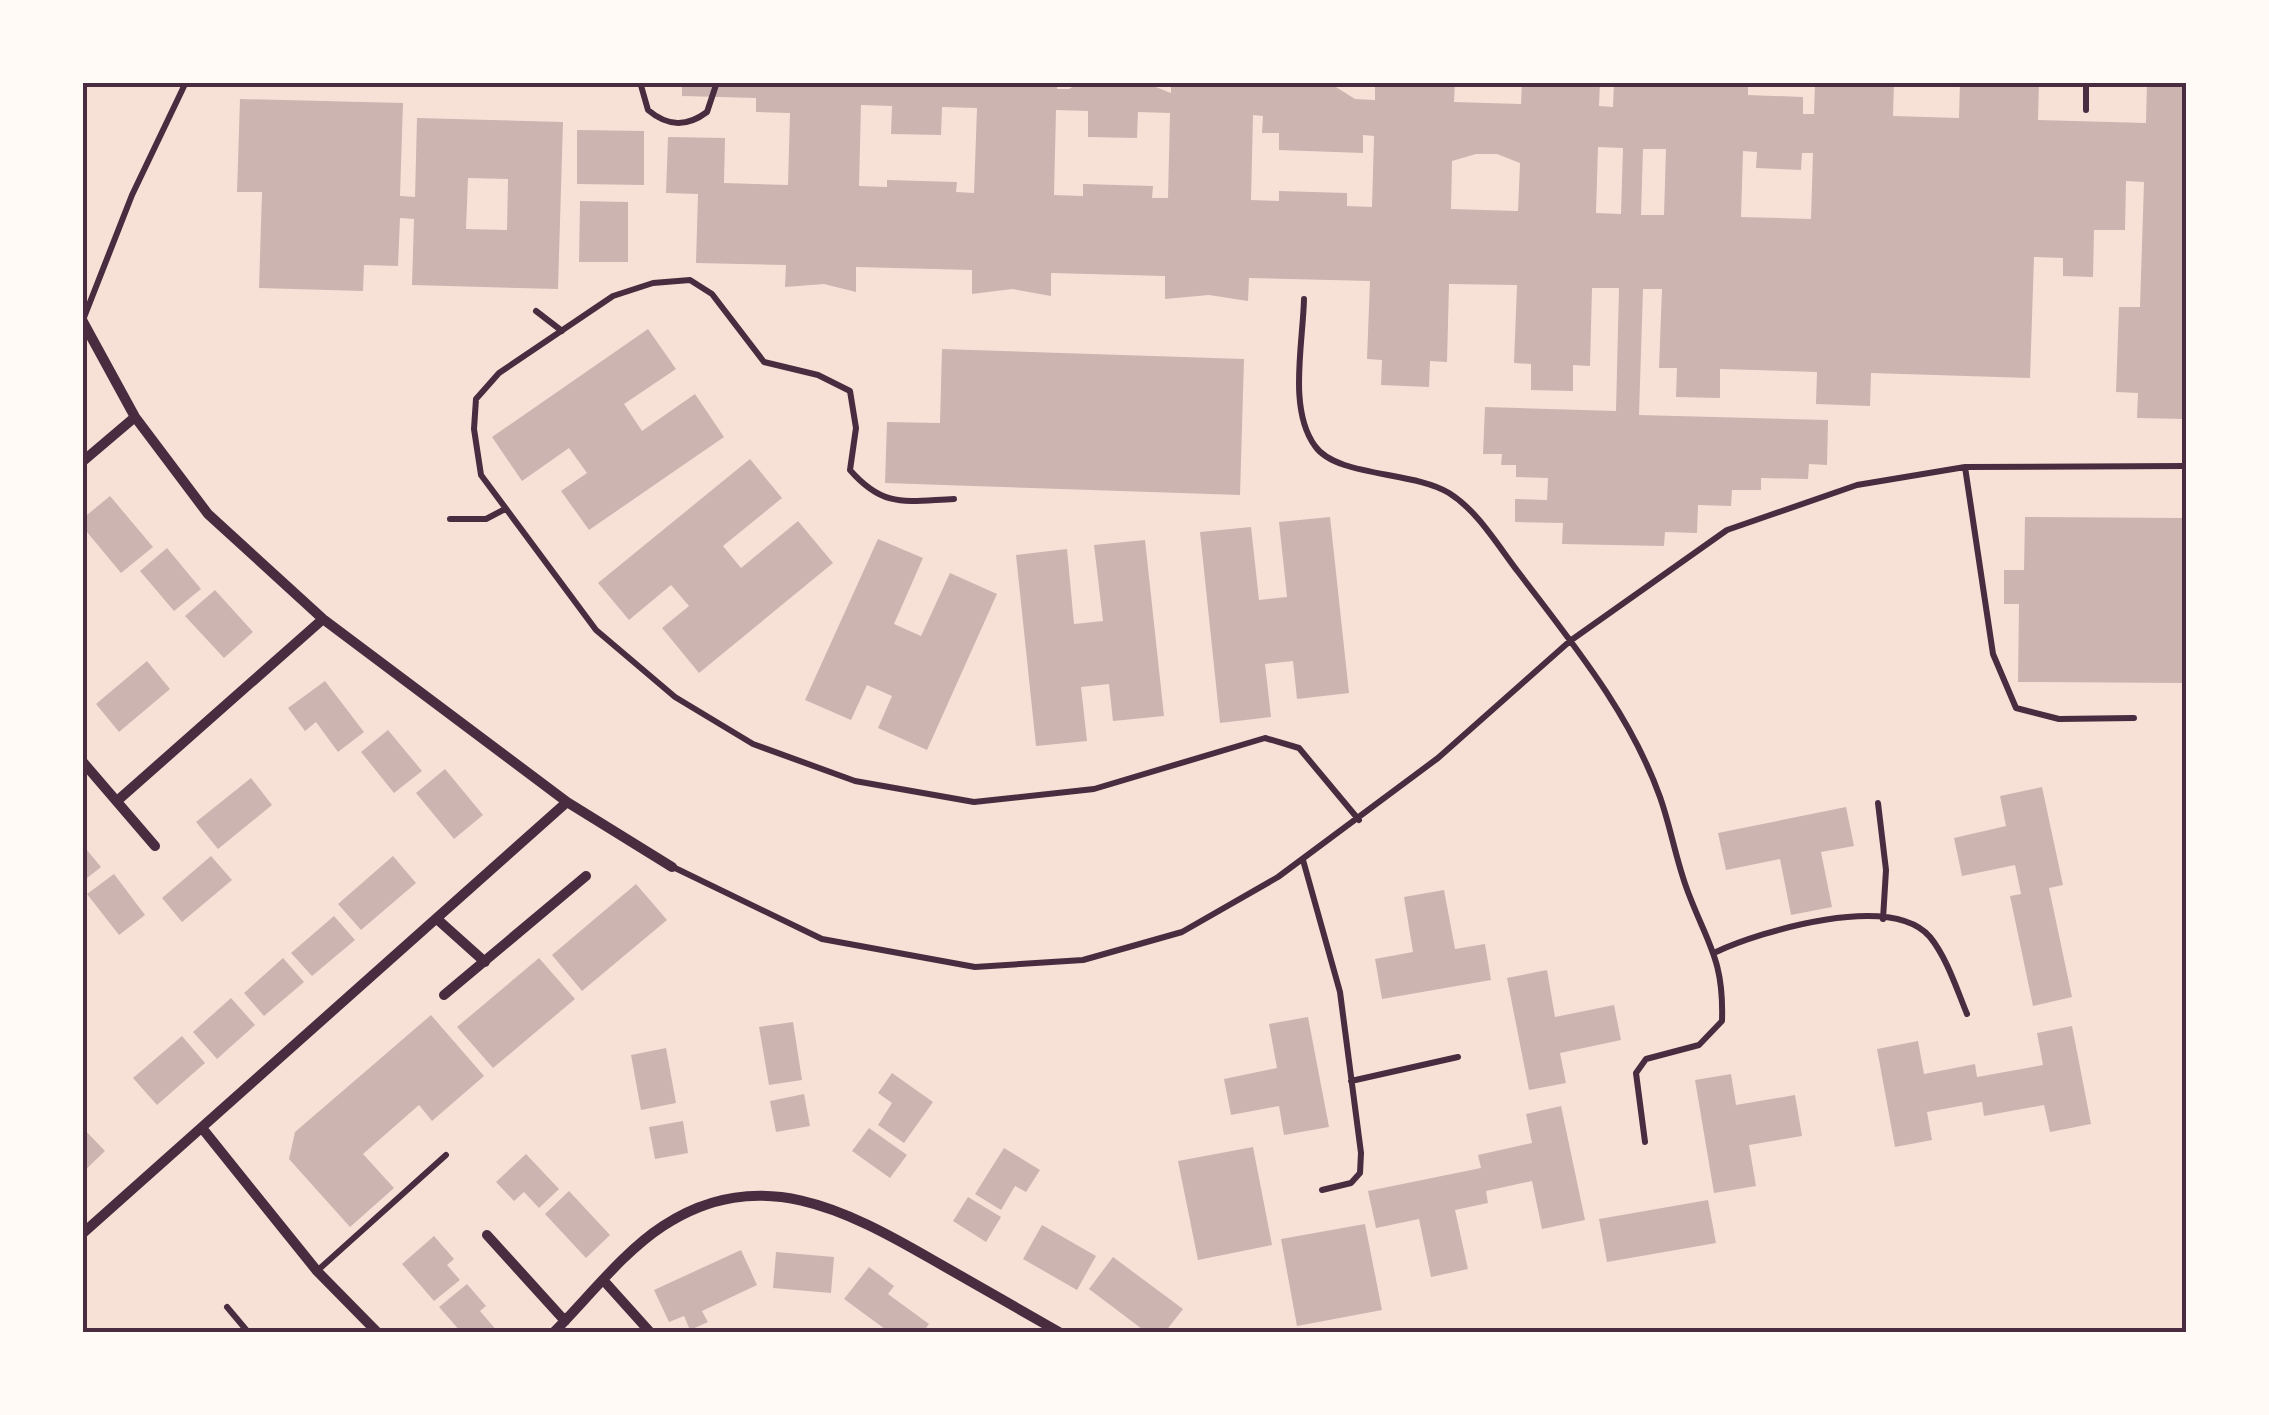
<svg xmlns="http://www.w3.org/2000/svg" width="2269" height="1415" font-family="'Varela Round',sans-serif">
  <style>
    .building { fill: #ccb4b1; fill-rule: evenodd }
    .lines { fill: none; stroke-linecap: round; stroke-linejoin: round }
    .service { stroke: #4a2c40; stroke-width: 6 }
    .minor { stroke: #4a2c40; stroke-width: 10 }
    .neatline { fill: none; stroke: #4a2c40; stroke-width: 4 }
  </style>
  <rect width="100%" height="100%" fill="#f7e1d7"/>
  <path class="building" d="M682,82H968L977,87L978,82H1057V89H1069L1081,82H1143L1171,93V82H1328L1355,99L1375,100V82H1455L1454,102L1521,104L1522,82H1600L1599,106L1613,107L1614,82H1748V95L1803,97V114H1814L1815,82H1894L1893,116L1959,118L1960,82H2039L2038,120L2146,123L2147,82H2186V419L2137,418L2138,393L2116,392L2119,307H2140L2144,182L2126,181L2125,230H2094L2093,277L2063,276V258L2034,257L2030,378L1871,373L1870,406L1816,404L1817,372L1720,369V398L1676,397L1677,368H1659L1662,289H1643L1639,415L1828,420L1827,465L1809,464L1808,479L1761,478V490H1732L1731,506L1698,505L1697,533L1665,532L1664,546L1562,544L1563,523L1515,522V499L1547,500L1548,478L1516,477V465H1501L1502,454H1483L1485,407L1616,411L1619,288H1592L1590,366L1573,365V391L1531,390V364L1514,363L1517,285L1449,284L1447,362L1430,361L1429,387L1381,385L1382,360L1367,359L1370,281L1249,278L1248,301L1209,295L1165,299V276L1051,273V296L1012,289L972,294V270L856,267V292L824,284L785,287L786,265L696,263L698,194L666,193L668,137L725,138L724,183L788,185L790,113L756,112V98L682,96ZM861,105L892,106L891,134L941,135L942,107L977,108L974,193L956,192L957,182L887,180V187L859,186ZM1056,110L1088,111V137L1137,138L1138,112L1170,113L1168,198H1152L1153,186L1083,184V196L1054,195ZM1253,115L1263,116L1262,133H1279V150L1363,153V135L1374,136L1372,207L1347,206V193L1279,191V201L1251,200ZM1598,147L1623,148L1621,214L1596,213ZM1643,149H1666L1664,215H1641ZM1743,151L1757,152L1756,168L1801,170L1802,153H1813L1811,219L1741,217ZM1476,154H1497L1520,163L1518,211L1451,209L1452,161Z
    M240,99L403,103L400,196L415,197L417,118L563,122L558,289L412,285L414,219L400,218L398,266L364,265L363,291L259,288L262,192H237ZM468,178L508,179L507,230L466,229Z
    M577,130L644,131V185L577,184Z
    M580,201L628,202V262H579Z
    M648,329L676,369L624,404L642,431L695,394L724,437L589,530L561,491L587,473L569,448L522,481L492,437Z
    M942,349L1244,359L1240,495L885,483L887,422L940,423Z
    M750,459L782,498L723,546L741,568L798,521L833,563L699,673L662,628L689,606L671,585L629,620L598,583Z
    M110,496L153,547L121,573L82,526V519Z
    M1330,517L1349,693L1297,699L1293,661L1265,664L1271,717L1220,723L1200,532L1251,527L1259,600L1287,597L1279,522Z
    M2025,517L2186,518V683L2018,682L2019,604H2004V570H2024Z
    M878,539L923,558L894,624L921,636L950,573L997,594L927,750L878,728L892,696L867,685L851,720L805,700Z
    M1145,540L1164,716L1113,721L1109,684L1081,687L1087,741L1036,746L1016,555L1067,549L1074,624L1103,621L1094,545Z
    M167,548L201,589L174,611L140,571Z
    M215,590L253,632L224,658L185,616Z
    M147,661L170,689L119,732L96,704Z
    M325,681L364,732L338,752L316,722L305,731L288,708Z
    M388,730L422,771L394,793L361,752Z
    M445,769L483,815L454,839L416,793Z
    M251,778L272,805L218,849L196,822Z
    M2042,787L2063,885L2049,888L2072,997L2033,1006L2010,896L2021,894L2015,865L1962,876L1954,838L2006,826L2000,796Z
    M1846,807L1854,846L1821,852L1832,907L1791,915L1780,859L1726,870L1718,833Z
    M82,844L101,867L82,882Z
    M211,856L232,880L182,922L162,898Z
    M393,856L416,883L361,930L338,904Z
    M114,874L145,915L119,935L87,894Z
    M636,884L667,920L582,991L552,955Z
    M1444,890L1455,949L1485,944L1491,980L1382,999L1375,959L1413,952L1404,897Z
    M334,916L355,940L312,976L291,953Z
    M283,958L304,982L264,1016L244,993Z
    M539,958L575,999L493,1068L457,1027Z
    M1547,970L1555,1017L1614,1005L1621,1040L1560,1053L1566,1083L1529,1090L1507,978Z
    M231,998L255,1025L217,1059L193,1032Z
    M431,1015L484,1076L432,1121L419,1105L363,1154L394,1188L350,1227L289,1159L295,1132Z
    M1308,1017L1329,1127L1284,1135L1279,1106L1231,1115L1224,1079L1277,1068L1269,1024Z
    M793,1022L802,1080L769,1085L759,1027Z
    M2072,1026L2091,1124L2050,1132L2044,1105L1984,1116L1982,1102L1927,1112L1932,1140L1895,1147L1877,1049L1918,1041L1924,1074L1975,1064L1977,1077L2043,1065L2037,1033Z
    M182,1036L205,1063L157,1105L133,1078Z
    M666,1048L676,1103L641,1110L631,1055Z
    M892,1073L933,1102L904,1143L878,1125L892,1103L878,1093Z
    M1731,1074L1736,1105L1795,1095L1802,1136L1749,1145L1756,1186L1714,1193L1695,1080Z
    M804,1094L810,1126L776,1132L770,1101Z
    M1561,1106L1585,1220L1542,1229L1532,1181L1486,1191L1488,1203L1455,1210L1468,1269L1431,1277L1419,1219L1376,1228L1368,1191L1481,1168L1478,1155L1532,1143L1526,1114Z
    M683,1121L688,1153L655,1159L649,1127Z
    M82,1127L105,1151L82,1173Z
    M869,1128L907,1155L890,1178L852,1151Z
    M1253,1147L1272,1245L1198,1260L1178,1161Z
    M1004,1148L1040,1170L1026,1192L1015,1186L1001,1210L975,1194Z
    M526,1154L559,1189L539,1208L524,1192L514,1201L496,1182Z
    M569,1191L610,1235L586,1258L545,1214Z
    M968,1197L1001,1217L986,1242L953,1221Z
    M1708,1200L1716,1243L1607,1262L1599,1219Z
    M1365,1224L1382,1310L1297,1326L1281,1239Z
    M1042,1225L1096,1256L1077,1290L1023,1259Z
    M434,1236L454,1259L447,1265L460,1280L434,1301L402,1264Z
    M741,1250L757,1285L702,1311L708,1322L690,1330L684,1316L669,1322L654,1290Z
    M776,1252L834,1257L831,1293L773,1288Z
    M1113,1257L1183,1309L1165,1332H1146L1089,1289Z
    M869,1267L894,1286L888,1294L929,1324L923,1332H889L844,1299Z
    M467,1284L486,1306L480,1311L498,1332H461L439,1307Z"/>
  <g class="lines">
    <path class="service" d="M640,82L648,110C668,127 687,127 707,112L717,82
      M2086,110V82
      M1304,299C1303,344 1288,409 1315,446C1336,477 1414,471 1449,493C1478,511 1498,546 1519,573C1572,643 1630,713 1660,797C1671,828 1676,861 1688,892C1708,945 1724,960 1722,1021L1699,1045L1646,1059L1636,1073L1645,1142
      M536,311L562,331
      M83,320L132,195L186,82
      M1965,467L1993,654L2016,708L2059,719L2134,718
      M954,499C906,501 884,509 850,470L856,428L850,391L818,375L764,362L712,294L690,280L653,283L613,296L499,373L476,399L474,429L481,475L596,630L675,697L753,744L855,781L974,802L1094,789L1265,738L1299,748L1359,820
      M450,519H486L505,509
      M1878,803L1886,870L1883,919
      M1303,860L1340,992L1361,1153L1360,1173L1351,1183L1322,1190
      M673,867L822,939L975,967L1083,960L1182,932L1278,877L1438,758L1570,641L1727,530L1857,485L1965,467L2186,466
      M1716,952C1761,931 1891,892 1930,937C1947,958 1957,990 1967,1014
      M1351,1081L1458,1057
      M317,1271L446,1155
      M227,1307L248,1332"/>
    <path class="minor" d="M82,320L135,417L208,514L323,619L567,802L672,867
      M82,462L135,417
      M82,761L155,846
      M117,801L323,619
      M437,919L485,962
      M444,995L586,876
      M202,1128L317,1271L377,1332
      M82,1234L567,802
      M487,1235L565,1321
      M605,1282L650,1332
      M554,1332C588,1298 623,1252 663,1226C759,1163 846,1210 933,1260C975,1284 1017,1308 1059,1332"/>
  </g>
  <rect width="2269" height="1415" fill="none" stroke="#fffaf5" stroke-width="170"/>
  <rect x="85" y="85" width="2099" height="1245" class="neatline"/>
</svg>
